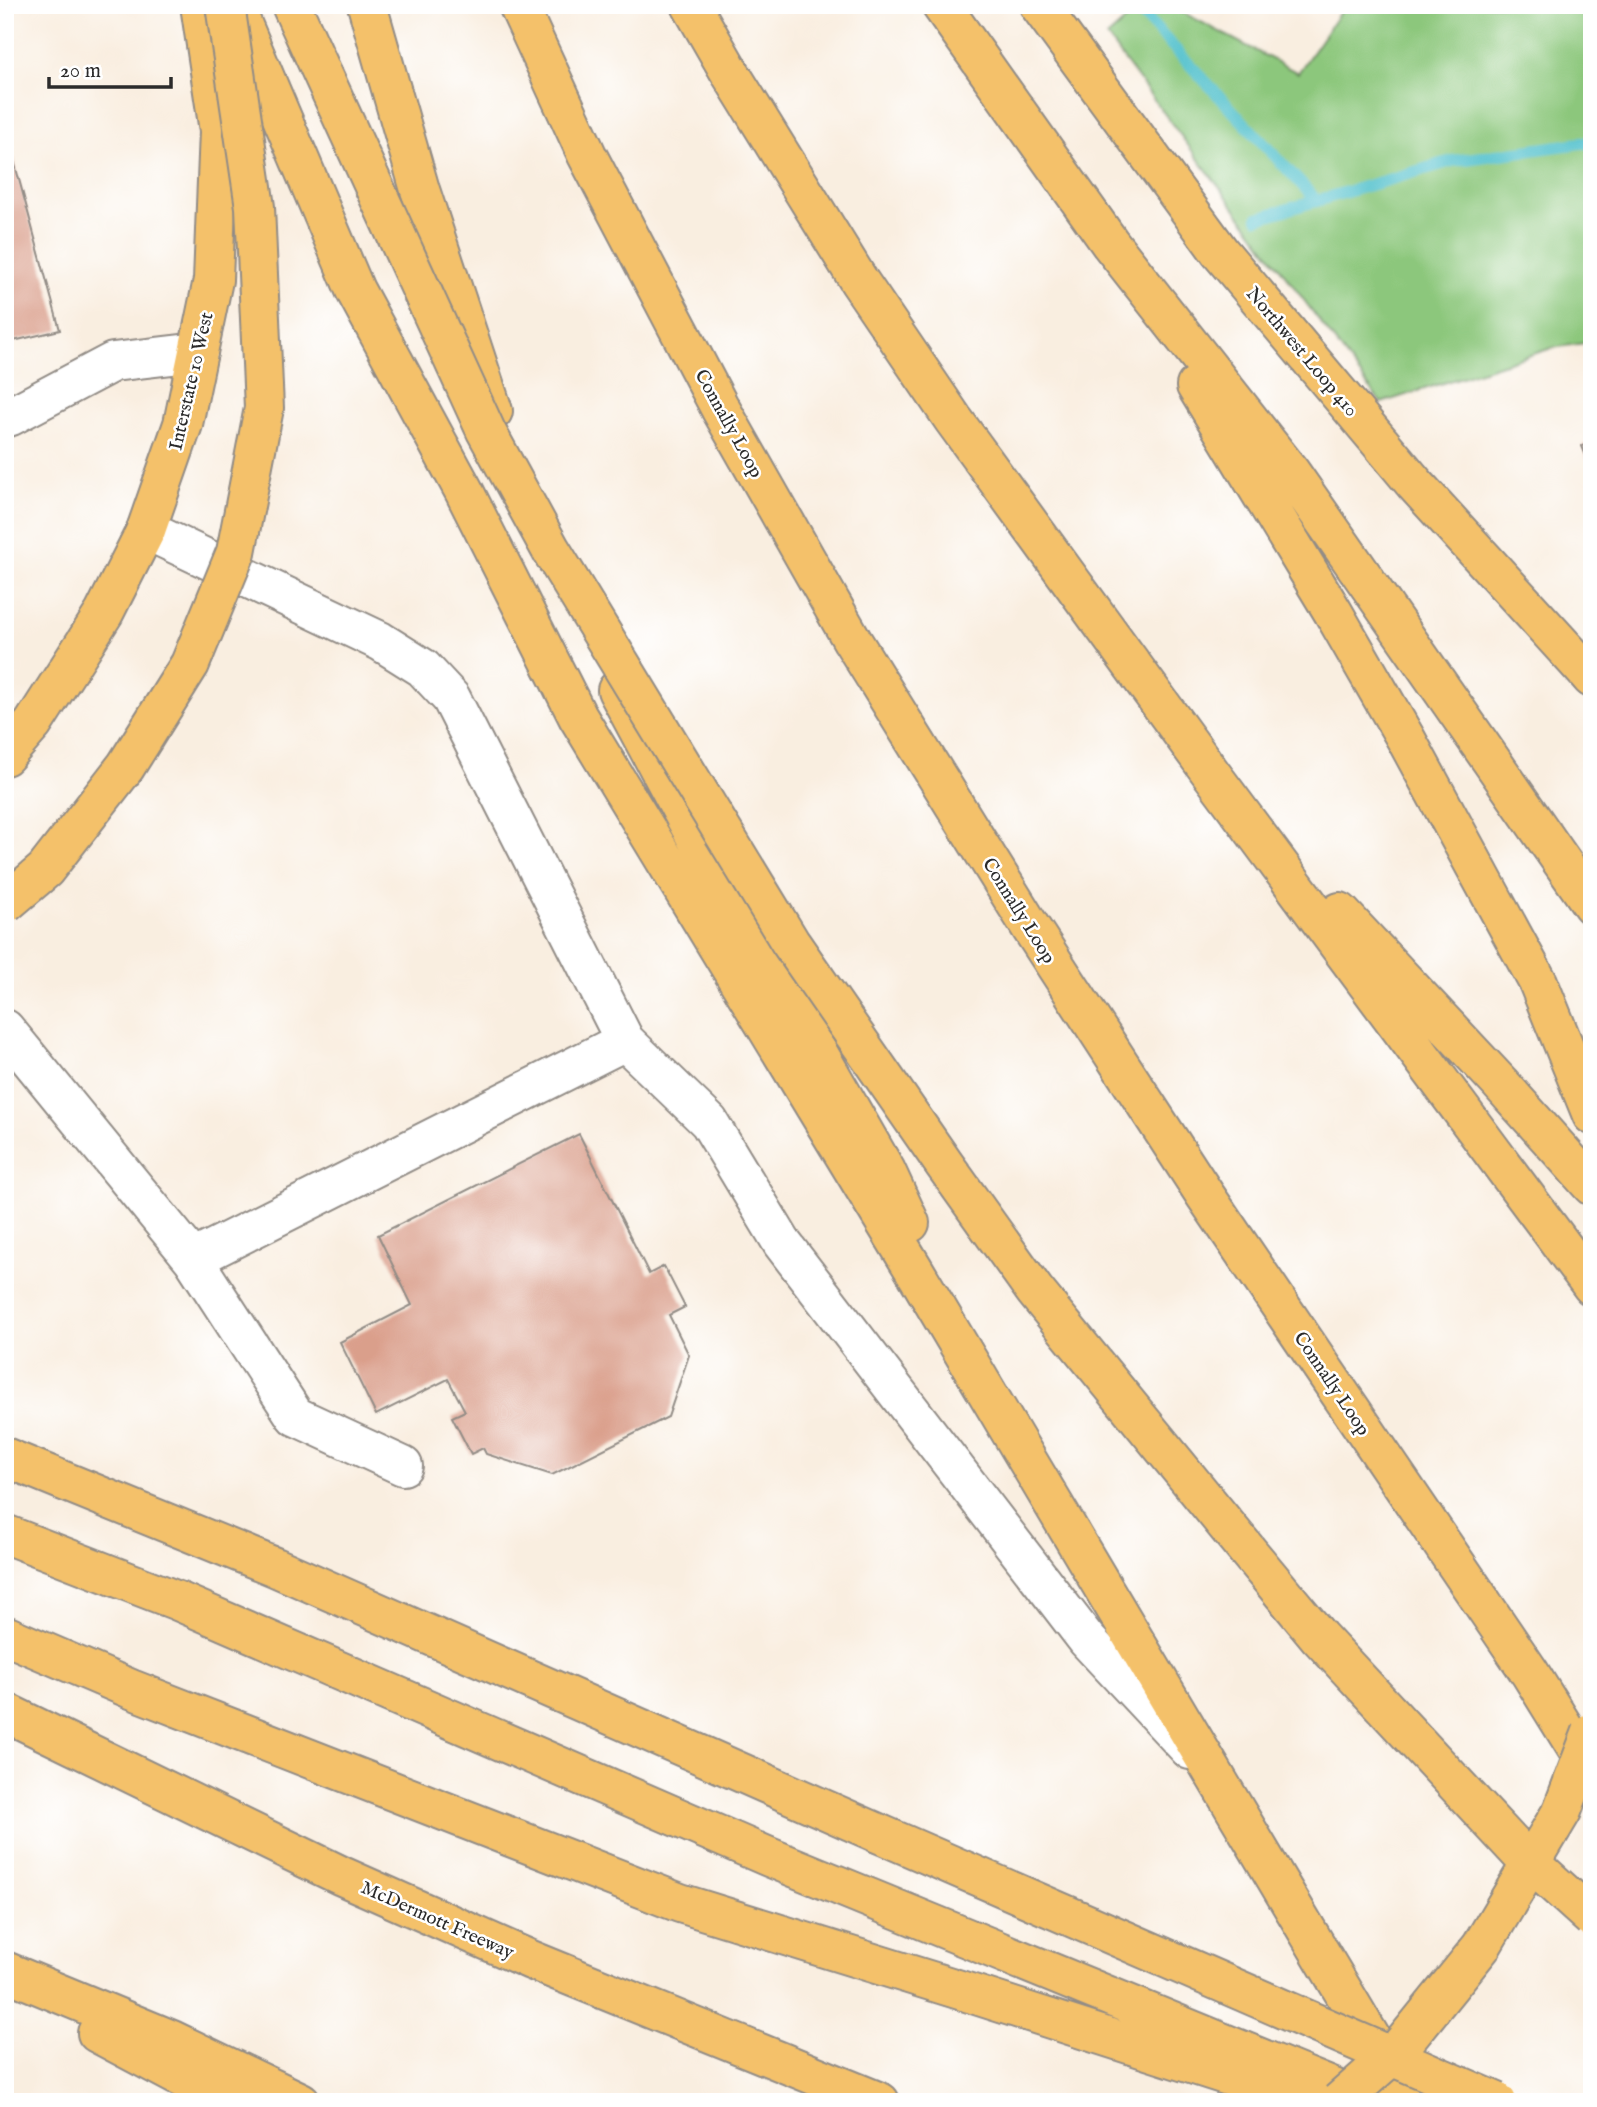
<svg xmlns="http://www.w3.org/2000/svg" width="1597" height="2107" font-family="'IM FELL English',serif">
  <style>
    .green { fill: #8cc77c; stroke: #5c7954; stroke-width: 2 }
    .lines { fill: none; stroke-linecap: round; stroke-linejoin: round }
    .stream { stroke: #56c2ce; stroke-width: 12 }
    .building { fill: #da9f8b }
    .minor-casing { stroke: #928c86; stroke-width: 42 }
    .major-casing { stroke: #928c86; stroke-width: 42 }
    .highway-casing { stroke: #928c86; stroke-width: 42 }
    .minor { stroke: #fff; stroke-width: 38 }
    .major { stroke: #f4c16a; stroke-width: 38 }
    .highway { stroke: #f4c16a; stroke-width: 38 }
    .highway-bridge-casing { stroke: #928c86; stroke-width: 42; stroke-linecap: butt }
    .highway-bridge { stroke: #f4c16a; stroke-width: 38 }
    .labels { text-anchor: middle; stroke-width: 5; stroke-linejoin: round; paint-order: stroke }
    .street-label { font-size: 19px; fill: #2b2b2b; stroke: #fff }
  </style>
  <rect width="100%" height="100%" fill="#fff"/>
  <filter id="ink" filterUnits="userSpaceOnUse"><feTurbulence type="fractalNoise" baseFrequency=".0143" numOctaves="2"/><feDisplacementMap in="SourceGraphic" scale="14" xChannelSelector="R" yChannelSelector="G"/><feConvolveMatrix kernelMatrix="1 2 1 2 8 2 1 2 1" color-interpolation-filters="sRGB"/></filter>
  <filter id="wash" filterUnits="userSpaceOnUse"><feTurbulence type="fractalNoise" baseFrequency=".00686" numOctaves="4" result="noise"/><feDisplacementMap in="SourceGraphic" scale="28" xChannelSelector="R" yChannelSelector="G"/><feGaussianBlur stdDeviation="1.57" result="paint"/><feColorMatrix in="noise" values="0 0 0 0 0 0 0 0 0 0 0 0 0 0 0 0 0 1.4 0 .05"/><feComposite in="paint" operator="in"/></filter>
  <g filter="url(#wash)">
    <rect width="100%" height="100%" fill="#f9eee0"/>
    <path class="green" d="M1143,5H1169L1298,73L1345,5H1592V342L1552,348L1381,403L1107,37Z"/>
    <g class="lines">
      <path class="stream" d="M1134,5L1317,201
        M1258,218L1452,161L1581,143H1592"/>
    </g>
    <g id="blocks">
      <path class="building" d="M5,128L60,330L5,343Z
        M1592,442V470L1582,446Z
        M579,1134L649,1274L664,1266L685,1307L669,1315L689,1355L668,1417L552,1475L486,1454L483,1448L471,1454L452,1417L465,1411L448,1379L376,1415L340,1342L412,1305L378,1235Z"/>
    </g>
  </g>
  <g filter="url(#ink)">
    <use href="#blocks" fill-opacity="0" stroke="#928c86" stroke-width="2"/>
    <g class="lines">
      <g class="minor-casing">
        <path id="minor" d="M5,418L11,416L113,362L198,352
          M146,530L380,641L423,668L451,698L625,1041L709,1122L782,1243L1087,1640L1190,1750
          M5,1029L193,1259L295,1416L403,1466
          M193,1259L625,1041"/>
      </g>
      <g class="major-casing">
        <path id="major" d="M1039,5L1220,252L1415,484L1592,678
          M5,756L33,724L104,613L146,530L183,424L213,280L219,131L200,5"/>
      </g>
      <g class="highway-casing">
        <path id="highway" d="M234,5L355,290L464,491L578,717L913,1268L1409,2102
          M367,5L420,190L493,411
          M518,5L587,155L720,408L852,640L1031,928L1205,1195L1530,1673L1592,1773
          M691,5L729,71L859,281L953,419L1213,776L1592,1286
          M941,5L1110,243L1291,473L1592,905
          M1196,386L1333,612L1406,739L1538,982L1592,1115
          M1591,677L1592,678
          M617,690L716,875L886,1171L910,1223
          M1340,912L1500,1083L1592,1186
          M5,1457L275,1567L878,1833
          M5,1534L178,1601L769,1857L1368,2102
          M5,1635L131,1689L680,1903L973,1994L1297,2098
          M5,1712L342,1876L531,1960L880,2102
          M5,1971L172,2040L301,2102
          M97,2033L227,2102"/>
      </g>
      <use href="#minor" class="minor"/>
      <use href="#major" class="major"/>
      <use href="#highway" class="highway"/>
      <g class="highway-bridge-casing">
        <path id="highway-bridge" d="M291,5L486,431L551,550L790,942L944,1164L1035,1291L1236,1537L1319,1637L1520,1853L1592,1918
          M5,904L45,870L126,766L190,664L236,552L264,408L255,207L225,5
          M878,1833L1497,2102
          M1339,2102L1397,2051L1481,1947L1562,1811L1592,1732"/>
      </g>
      <use href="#highway-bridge" class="highway-bridge"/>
    </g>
  </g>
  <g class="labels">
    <g class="street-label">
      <text transform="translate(1303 351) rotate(50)" y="7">Northwest Loop 410</text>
      <text transform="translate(190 381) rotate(-77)" y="7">Interstate 10 West</text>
      <text transform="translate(730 423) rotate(61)" y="7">Connally Loop</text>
      <text transform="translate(1020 910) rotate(58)" y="7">Connally Loop</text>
      <text transform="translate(1333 1383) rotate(56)" y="7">Connally Loop</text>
      <text transform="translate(438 1919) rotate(24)" y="7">McDermott Freeway</text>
    </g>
  </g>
  <rect width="1597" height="2107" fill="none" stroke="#fff" stroke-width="28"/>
  <path d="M49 77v10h122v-10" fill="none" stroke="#2b2b2b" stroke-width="3.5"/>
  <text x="60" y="77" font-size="21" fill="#2b2b2b" stroke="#ffffff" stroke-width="5" paint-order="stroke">20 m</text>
</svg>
